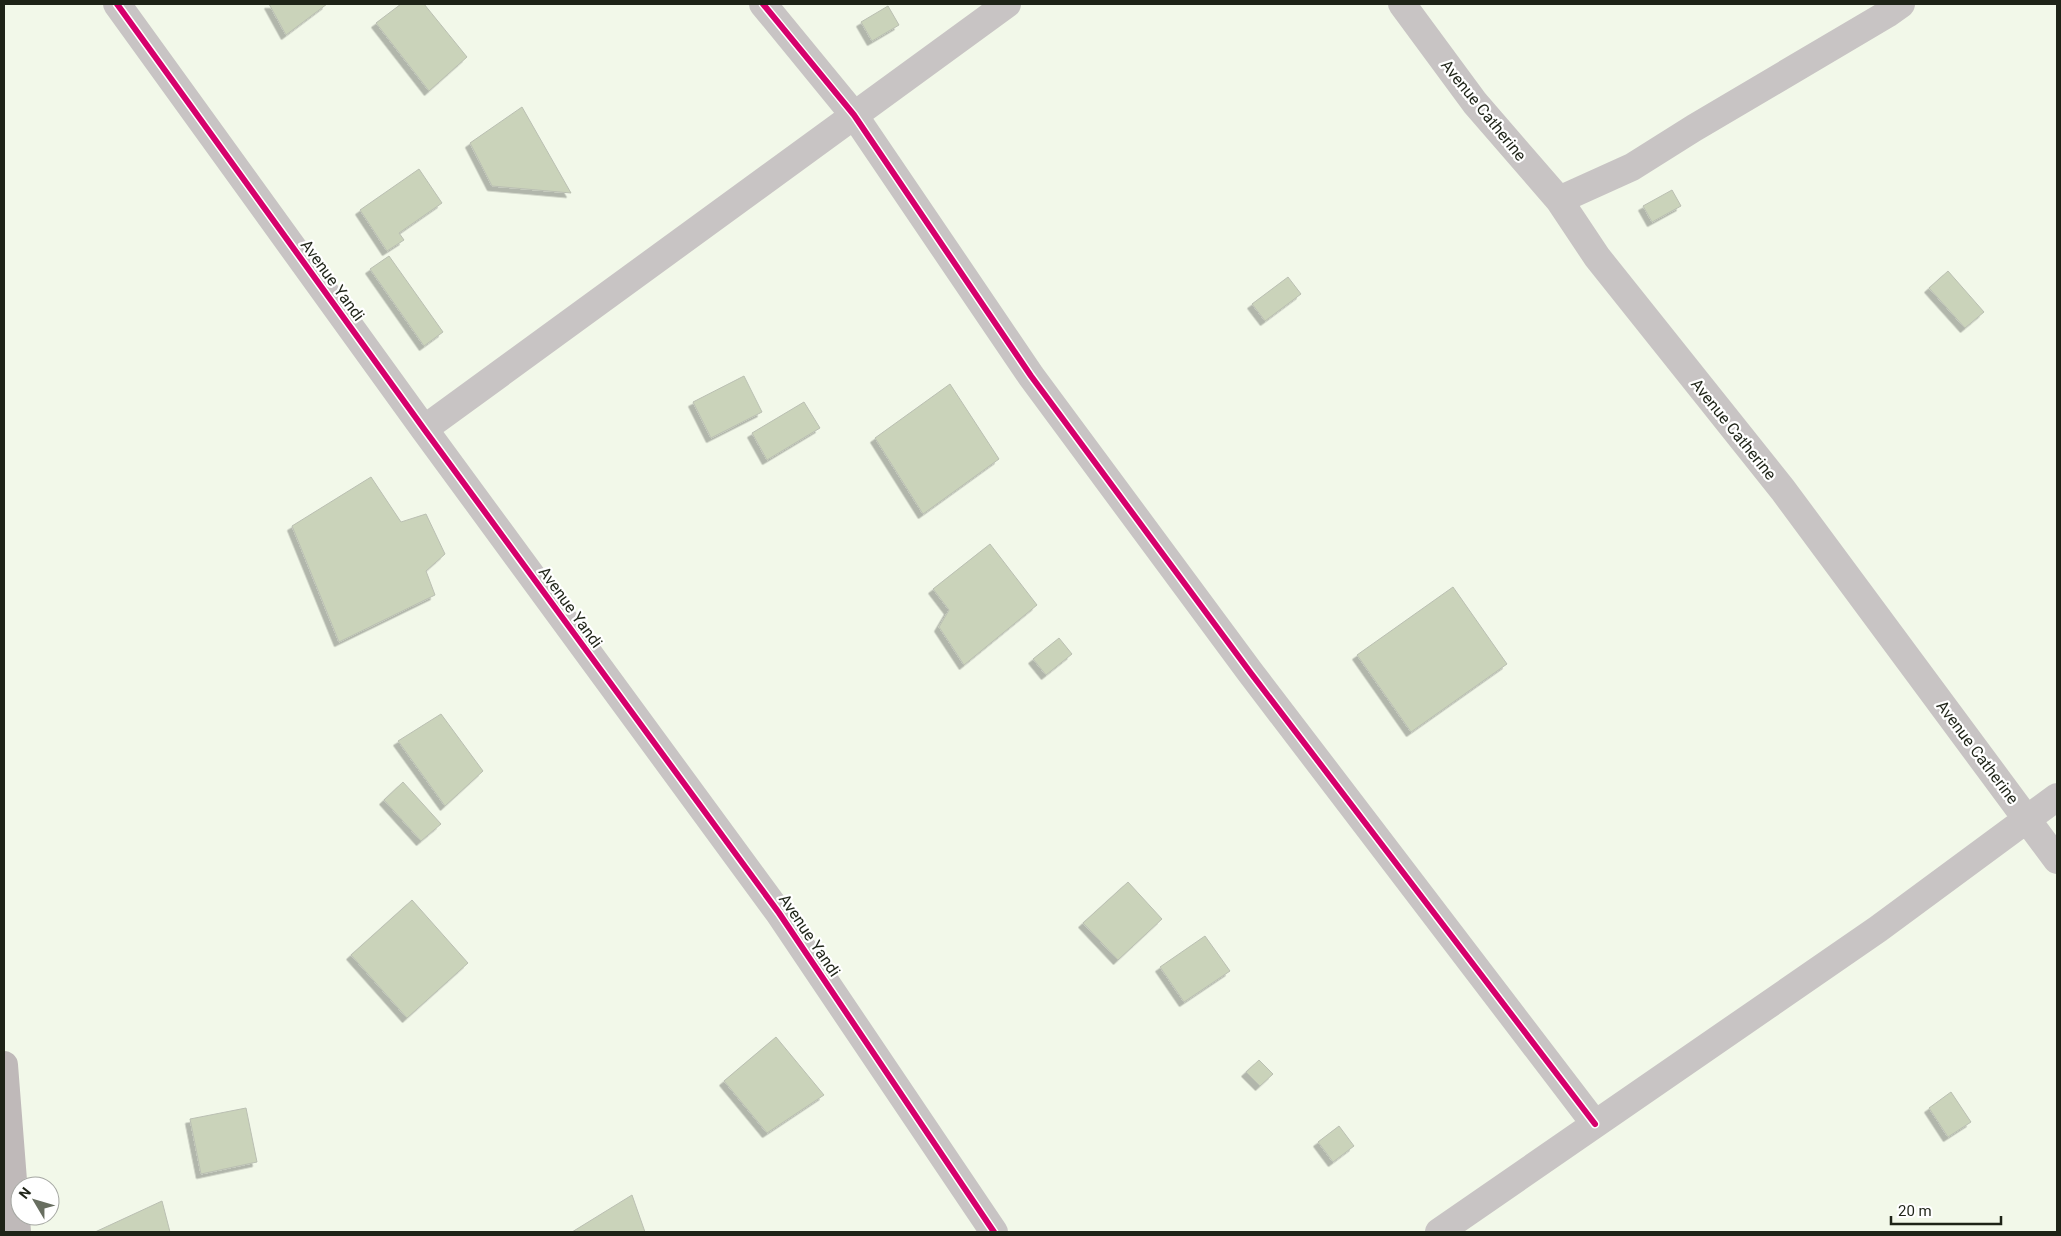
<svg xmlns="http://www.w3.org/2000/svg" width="2061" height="1236" font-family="Roboto,sans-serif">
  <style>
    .building { fill: #cad3ba; stroke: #babfb2; filter: url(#shadow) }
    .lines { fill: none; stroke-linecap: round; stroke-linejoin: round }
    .street { stroke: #c8c4c4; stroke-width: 28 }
    .secondary { stroke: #bfb9b9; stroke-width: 28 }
    .cycleway-casing { stroke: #fff; stroke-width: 9 }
    .cycleway { stroke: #d6006c; stroke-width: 6 }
    .labels { text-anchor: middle; stroke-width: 4.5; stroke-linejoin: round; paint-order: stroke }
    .street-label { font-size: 16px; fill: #1e2317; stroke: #fff }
  </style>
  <defs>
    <filter id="shadow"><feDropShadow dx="-4.5" dy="4.5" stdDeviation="0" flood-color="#0004"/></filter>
  </defs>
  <rect width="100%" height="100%" fill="#f2f8e9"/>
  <path class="building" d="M269,4H327L286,35Z
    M401,4H424L467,57L429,91L376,23Z
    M888,6L899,25L872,41L861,22Z
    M522,107L571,193L492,186L470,143Z
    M419,169L442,203L399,233L404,240L387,251L360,210Z
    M1672,190L1681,206L1652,222L1643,206Z
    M389,256L443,332L424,346L370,269Z
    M1948,271L1984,312L1965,328L1929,288Z
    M1288,277L1301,294L1265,321L1252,304Z
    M744,376L762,412L711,438L693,402Z
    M950,384L999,459L923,514L875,438Z
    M804,402L820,428L767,460L752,433Z
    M371,477L401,522L426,514L445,554L426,571L435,595L339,642L292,526Z
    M990,544L1037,605L964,665L939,627L949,610L933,589Z
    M1453,587L1507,664L1411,732L1357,655Z
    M1059,638L1072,654L1046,675L1033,659Z
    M441,714L483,771L445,806L398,741Z
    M403,782L441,824L421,841L384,800Z
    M1128,882L1162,919L1118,960L1083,923Z
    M412,900L468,963L407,1018L351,955Z
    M1205,936L1230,971L1184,1002L1160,967Z
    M776,1037L824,1095L767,1133L724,1081Z
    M1259,1060L1273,1074L1260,1086L1246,1072Z
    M1951,1092L1971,1122L1948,1137L1929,1108Z
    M246,1108L257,1162L201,1174L190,1119Z
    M1339,1126L1354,1146L1333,1162L1318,1142Z
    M632,1195L645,1232H572Z
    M162,1201L170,1232H95Z"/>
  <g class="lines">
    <path class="street" d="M117,4L424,429L779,913L994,1232
      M763,4L854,115L1031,376L1250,672L1595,1124
      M1402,4L1475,103L1559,200L1597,257L1783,490L2057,860
      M1559,200L1632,167L1694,128L1887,14L1901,4
      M424,429L1007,4
      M1439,1232L1878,929L2057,797"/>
    <path class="secondary" d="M4,1065L17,1232"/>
    <g class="cycleway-casing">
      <path id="cycleway" d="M117,4L424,429L779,913L994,1232
        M763,4L854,115L1031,376L1250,672L1595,1124"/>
    </g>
    <use href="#cycleway" class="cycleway"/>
  </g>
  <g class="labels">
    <g class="street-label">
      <text transform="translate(1484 110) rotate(51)" y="6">Avenue Catherine</text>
      <text transform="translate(333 280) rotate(54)" y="6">Avenue Yandi</text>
      <text transform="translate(1734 429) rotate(51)" y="6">Avenue Catherine</text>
      <text transform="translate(571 607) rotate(54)" y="6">Avenue Yandi</text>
      <text transform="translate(1978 752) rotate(53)" y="6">Avenue Catherine</text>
      <text transform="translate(810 935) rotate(56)" y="6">Avenue Yandi</text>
    </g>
  </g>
  <rect width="2061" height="1236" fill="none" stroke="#1e2317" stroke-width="10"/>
  <g transform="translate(35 1201) rotate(308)"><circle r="24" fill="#ffffff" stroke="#a5a7a2"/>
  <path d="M0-4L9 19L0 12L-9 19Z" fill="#686e60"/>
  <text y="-8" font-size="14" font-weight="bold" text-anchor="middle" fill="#1e2317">N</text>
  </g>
  <path d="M1891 1216v8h110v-8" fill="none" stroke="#1e2317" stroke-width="2.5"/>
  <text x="1898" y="1216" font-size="15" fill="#1e2317" stroke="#ffffff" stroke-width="4" paint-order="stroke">20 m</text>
</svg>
